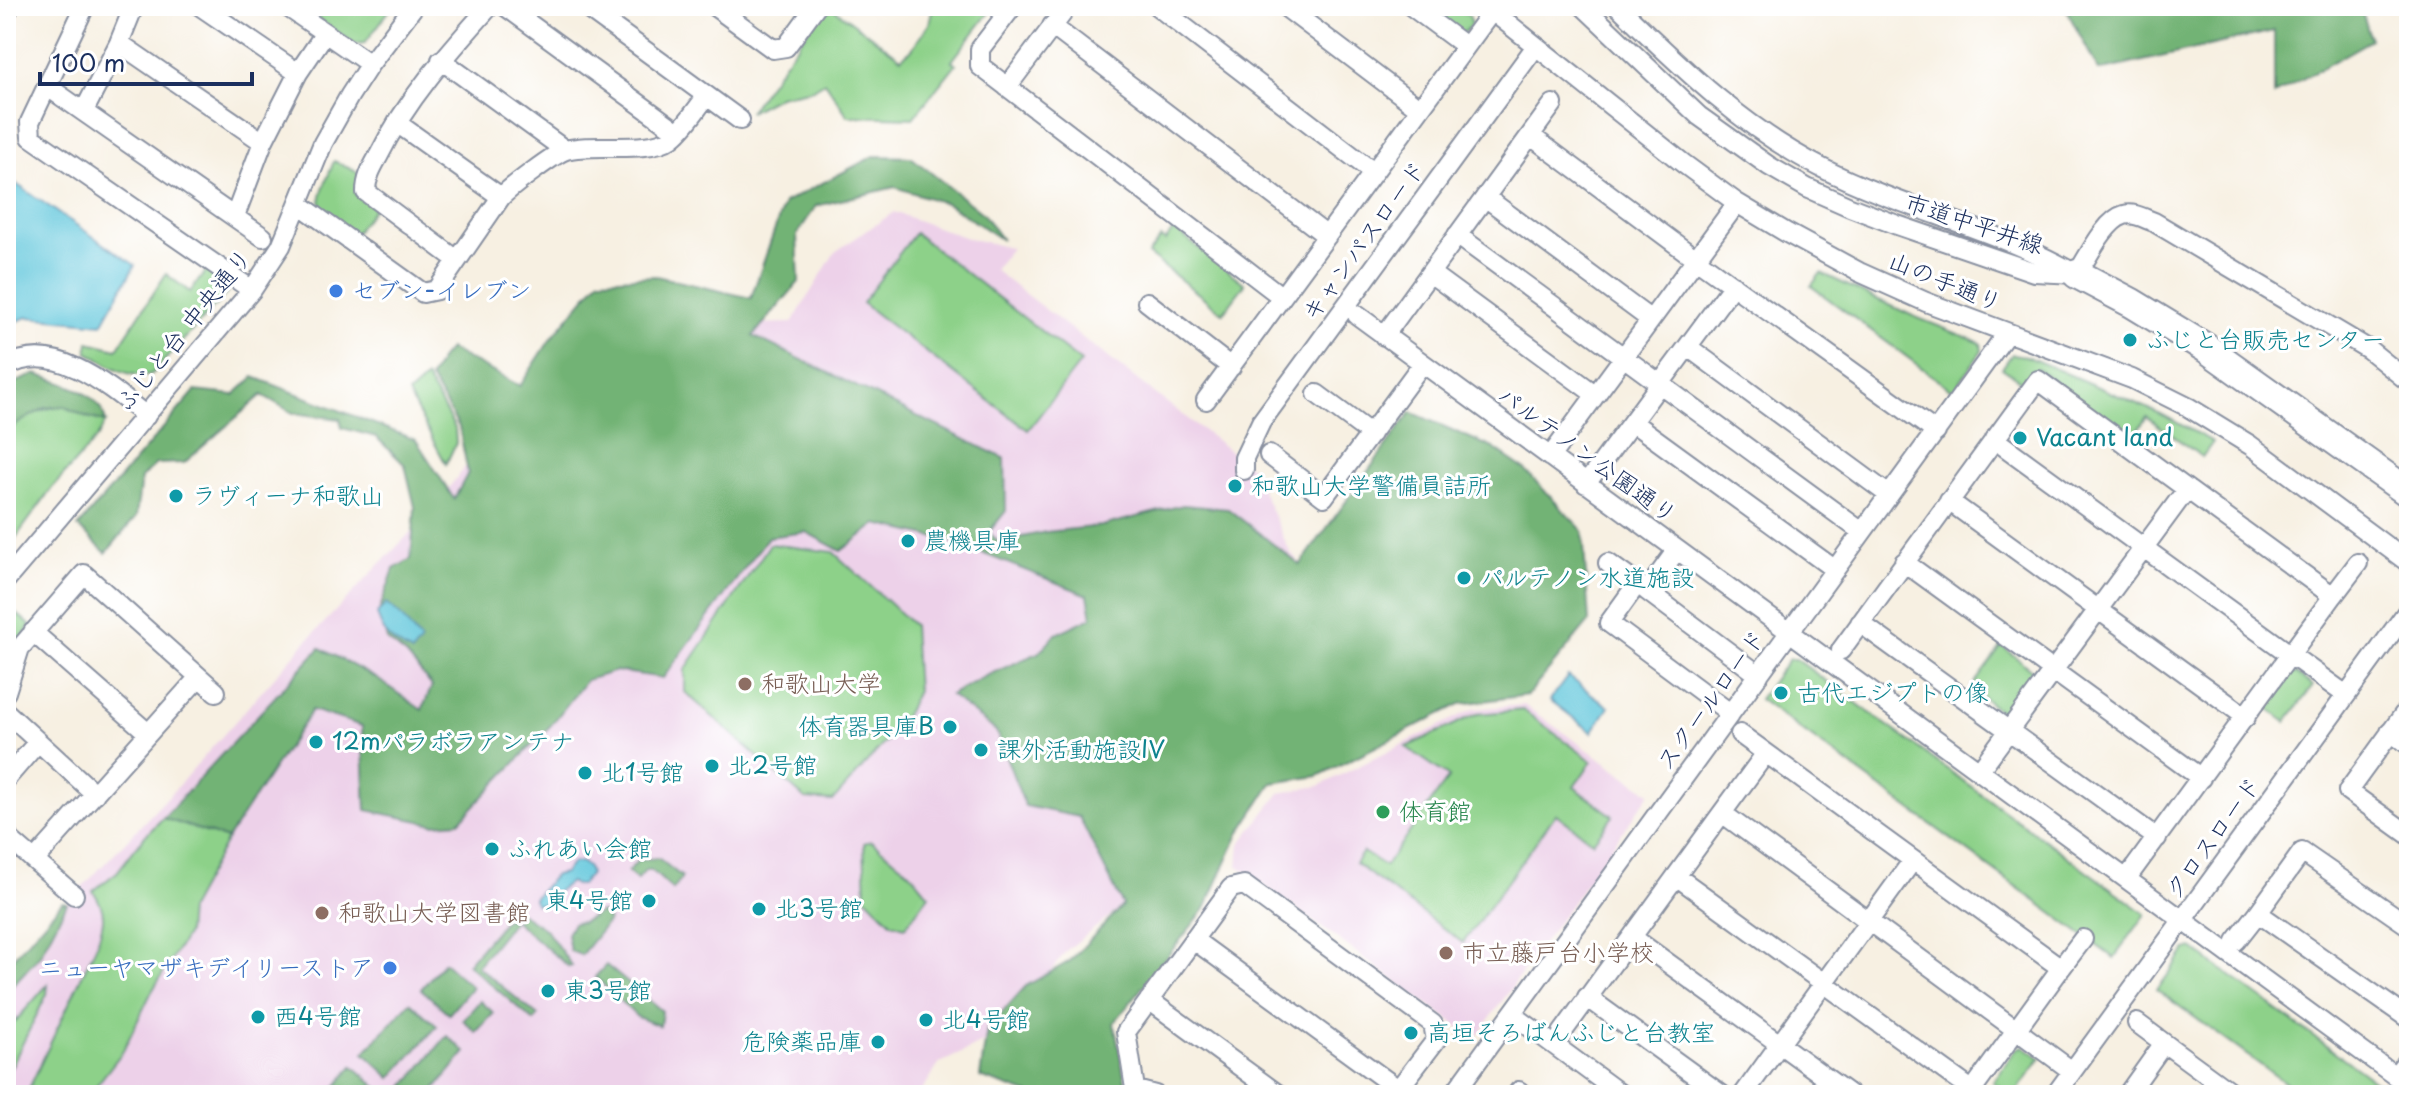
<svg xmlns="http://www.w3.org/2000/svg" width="2415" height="1101" font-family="'Playpen Sans','Klee One',sans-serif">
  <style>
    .built { fill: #edd1e9 }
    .green { fill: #8dd189; stroke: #548074; stroke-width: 2 }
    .forest { fill: #72b375; stroke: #46716a; stroke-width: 2 }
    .water { fill: #5fc6db; stroke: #3d7a9c; stroke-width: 2 }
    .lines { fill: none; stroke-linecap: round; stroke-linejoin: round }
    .minor-casing { stroke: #8990a0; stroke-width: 22 }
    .highway-casing { stroke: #8990a0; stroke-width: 32 }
    .minor { stroke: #fff; stroke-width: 18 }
    .highway { stroke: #fff; stroke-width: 28 }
    .rail-casing { stroke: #1b2f5e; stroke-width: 7 }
    .rail { stroke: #fff; stroke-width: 4; stroke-dasharray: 12; stroke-linecap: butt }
    .shop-dot { fill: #3f7fe0; stroke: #fff; stroke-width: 3 }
    .culture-dot { fill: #0f9aa8; stroke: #fff; stroke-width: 3 }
    .education-dot { fill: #8d6e63; stroke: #fff; stroke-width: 3 }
    .leisure-dot { fill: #2e9e5b; stroke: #fff; stroke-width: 3 }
    .labels { text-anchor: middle; stroke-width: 6; stroke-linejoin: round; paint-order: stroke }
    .street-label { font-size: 24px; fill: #1b2f5e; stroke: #fff }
    .shop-label { font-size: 24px; fill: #366cbe; stroke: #fff; text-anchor: start }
    .culture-label { font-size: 24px; fill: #0d838f; stroke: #fff; text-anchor: start }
    .education-label { font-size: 24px; fill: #785e54; stroke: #fff; text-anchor: start }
    .leisure-label { font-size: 24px; fill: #27864d; stroke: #fff; text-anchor: start }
  </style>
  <rect width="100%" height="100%" fill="#fff"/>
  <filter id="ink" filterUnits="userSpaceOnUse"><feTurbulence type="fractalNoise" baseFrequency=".0125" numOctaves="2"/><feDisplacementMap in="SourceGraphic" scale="16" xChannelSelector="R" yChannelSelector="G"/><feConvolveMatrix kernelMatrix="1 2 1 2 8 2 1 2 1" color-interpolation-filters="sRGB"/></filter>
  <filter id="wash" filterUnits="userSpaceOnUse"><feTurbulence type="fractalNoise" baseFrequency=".006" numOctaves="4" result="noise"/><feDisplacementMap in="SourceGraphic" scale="32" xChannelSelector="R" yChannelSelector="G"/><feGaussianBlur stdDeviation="1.8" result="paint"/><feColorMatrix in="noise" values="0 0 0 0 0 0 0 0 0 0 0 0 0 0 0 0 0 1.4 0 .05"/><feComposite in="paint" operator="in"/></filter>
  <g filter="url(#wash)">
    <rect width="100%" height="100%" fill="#f7f0e2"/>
    <path class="built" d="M894,212L967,238L1011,248L994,270L1252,468L1290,552L1310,574L1124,905L1067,950L1002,1034L940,1063L919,1095H6V968L178,786L302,646L429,513L566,338L709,325L792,323L835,252Z
      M1524,705L1650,793L1475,1039L1238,866L1240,844L1280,793L1319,786L1473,709Z"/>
    <path class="green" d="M319,6H390L392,7L365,43L355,44L313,15Z
      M825,6H830L901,58L911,50L929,24L933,6H994L952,61L956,64L913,118L848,116L825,82L813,89L779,96L749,112Z
      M1420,6H1457L1470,17L1471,25L1465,32L1456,33Z
      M334,161L363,175L355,194L374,208L354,234C311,203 315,210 334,161Z
      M1174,229L1245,284L1223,313L1148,254L1161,238L1165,241Z
      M915,233L1081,362L1028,430L862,303Z
      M208,268L227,281L228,292L152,374C128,380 107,363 87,352L89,342L117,349L166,274L190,292Z
      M1821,273L1913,316L1981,343L1982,351L1953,391L1811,286Z
      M2012,354L2026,356L2161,414L2213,442L2202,457L2147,417L2131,439L2037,369L2025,384L2002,368Z
      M426,378L455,428L456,443L446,464L408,394Z
      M63,406L87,417L106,422L97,438L53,487L6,551V433C24,418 40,408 63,406Z
      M770,544L833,552L913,625L917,691L901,724L833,801L805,799L685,692V670Z
      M6,604L30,625L6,671Z
      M2002,646L2034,672L2003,714L1971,688Z
      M1789,659H1796L2146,914L2114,958L1759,699Z
      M2296,673L2313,686L2286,722L2263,705L2285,675Z
      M1523,710L1592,761L1574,787L1613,816L1593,842L1556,814L1463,943L1355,863L1363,852L1385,866L1449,777L1406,747L1477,714Z
      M163,818L227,839L189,909L187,934L151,993L123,1051L89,1095H26L96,946C104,923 108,912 93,891L117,872L145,836Z
      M871,841L909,871L929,895L905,927L892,923L866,897L864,843Z
      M2192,948L2394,1095H2302L2157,990L2186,950Z
      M48,984L47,994L6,1077V1032Z
      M2023,1046L2041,1058L2014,1095H2011L1993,1082L2016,1049Z"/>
    <path class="forest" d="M2036,6H2360L2371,40L2274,95V31L2099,71L2066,9Z
      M874,156L911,157L983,214L1002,240L948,204L895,187L816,206L797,235L799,282L753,336L1005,459L1006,511L989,532L998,542L1046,532L1102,526L1183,505L1228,509L1300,565L1411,412L1493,448L1524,469L1583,531L1589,622L1528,695L1460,704L1318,776L1272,783L1239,834L1205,909L1114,1023L1128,1095H1032L980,1077L987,1029L1026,986L1070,961L1123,905L1079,817L1025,806L996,731L950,695L986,676L1038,653L1056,634L1092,617L1088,595L954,542L877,524L841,551L806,532L768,537L663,678L616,671L586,680L551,725L459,822L434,824L366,810L362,726L312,710L227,839L163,818L320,648L376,678L422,710L432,686L407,656L387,640L379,611L394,569L411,559L415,507L405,465L376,437L342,428L340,419L293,413L262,395L184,463L156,464L141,478L136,517L106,553L78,527L195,391L234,395L254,377L416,440L454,499L468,473L459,427L430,378L442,357L449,349L520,386L550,340L600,279L656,276L751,298L784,203Z
      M36,374C63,384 99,390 106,422L87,417L63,406L45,408L17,424L6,433V386Z
      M658,858L682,877L673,890L651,870H646L637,880L628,872L638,860Z
      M62,902L67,903L40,955L6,993V966Z
      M519,912L546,930L572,966L569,967L515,921Z
      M601,912L609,920L581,955L570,951L567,934L573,923L582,922Z
      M507,917L513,921L477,966L538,1016L534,1021L467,964Z
      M444,962L472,987L449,1014L421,989Z
      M606,965L662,1011L660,1026L637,1017L595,977Z
      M480,1001L494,1013L476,1032L463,1020Z
      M410,1002L437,1026L391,1078L364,1053Z
      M447,1036L466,1052L430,1095H397Z
      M353,1066L382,1091L378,1095H343L335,1088Z"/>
    <path class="water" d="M6,177L135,265L102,324L28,317L6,325Z
      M386,604L399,614L421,641L412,653C392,642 383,636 377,614Z
      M1568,676L1609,707L1592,732L1550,700Z
      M581,862L588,868L590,874L581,885H575L570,882L555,893L546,904H535L534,898L555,875L564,873L572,863Z"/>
  </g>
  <g filter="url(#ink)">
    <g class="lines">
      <g class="minor-casing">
        <path id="minor" d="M85,6L30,122L31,137L252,290
          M200,6L298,73
          M286,6L370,64
          M505,6L678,132
          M584,6L740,120
          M714,6L773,49L786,47L816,6
          M1013,6L980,49V66L1282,297L1492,11
          M1157,6L1373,172
          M1284,6L1420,109
          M1411,6L1465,46
          M1486,6L1684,164L1737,203L1787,233L1859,272L1926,302L2132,379L2188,407L2250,445L2409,563
          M1583,6L1699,116L1769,166L1807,188L1850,207L1897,225L2034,272L2077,274
          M1618,6C1681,67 1743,128 1822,168C1903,209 1995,228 2074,273
          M1052,26L1327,236
          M119,43L263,142
          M441,60L565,150
          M48,87L263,237
          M1007,87L1068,6
          M84,111L119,43L134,6
          M397,123L501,197
          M1531,136L1696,259L1936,432
          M1485,197L1651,320
          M299,204L423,293L437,290L501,197C511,187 554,154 566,150C592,142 648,154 671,138C685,128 696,109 707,96
          M235,216L263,142L298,73L325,33
          M1457,235L1862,532
          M457,260L366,192C366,179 371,169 378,157C406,100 448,53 490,6
          M1430,273L1596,395
          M2077,274C2087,259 2105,220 2124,215C2134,212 2145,219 2154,222L2368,349L2409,382
          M1147,302L1231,367
          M1357,315L2409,1086
          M1384,336L1553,104
          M1688,347L1889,495
          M6,367C53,338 110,387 146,416
          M1317,394L1371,434
          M1206,400L1282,297
          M1632,422L1834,569
          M1994,439L2346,695
          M1269,455L1324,497L1422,364
          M1550,457L1737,203
          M1244,470V458L1261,422L1536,46
          M1586,484L1733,285
          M1949,501L2246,717
          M1676,551L1647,591L1637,584L1609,623L1730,713
          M1904,562L2201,778
          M1608,563L1637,584
          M6,580L252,290L281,246L323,143L350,95L370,64L414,6
          M1647,591L1759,675
          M2333,596L2358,563
          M1860,623L2157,838
          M33,632L148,733
          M1841,650L2038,380L2333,596L2127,878
          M6,692L20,648L84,574L216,692
          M2409,707L2348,791L2409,835
          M6,712L95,794
          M2390,732L2409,745
          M1740,734L2061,968L1969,1095
          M1766,753L1722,813L2072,1071
          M1979,771L2187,489
          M6,779L38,742
          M6,836L74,895
          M35,860L199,677
          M1676,876L1973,1091
          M2409,926L2302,852L2258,913L2409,1019
          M1632,937L1850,1095
          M1194,940L1398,1089
          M2236,941L2258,913
          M2061,968L2083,939
          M1587,997L1722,1095
          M1149,1000L1279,1095
          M1512,1014L1622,1095
          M2137,1023L2164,1043
          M1562,1033L1722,813
          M2395,1076L2409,1058
          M1136,1090L1155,1095
          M1136,1095L1126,1032L1231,888L1244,885L1433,1024L1436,1040L1394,1095
          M1453,1095L2007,333
          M1516,1095L1519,1091L1523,1095
          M1743,1095L1913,860
          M2055,1095L2409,609
          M2127,1095L2164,1043L2235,1095"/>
      </g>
      <g class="highway-casing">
        <path id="highway" d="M2077,274L2132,303L2206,348L2409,493"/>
      </g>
      <use href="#minor" class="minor"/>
      <use href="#highway" class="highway"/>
      <g class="rail-casing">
        <path id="rail" d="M6,30L18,6"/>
      </g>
      <use href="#rail" class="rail"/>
    </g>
  </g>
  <g class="shop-dot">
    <circle cx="336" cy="291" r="8"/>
    <circle cx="390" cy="968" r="8"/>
  </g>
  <g class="culture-dot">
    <circle cx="2130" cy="340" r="8"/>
    <circle cx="2020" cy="438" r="8"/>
    <circle cx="1235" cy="486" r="8"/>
    <circle cx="176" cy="496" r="8"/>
    <circle cx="908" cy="541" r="8"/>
    <circle cx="1464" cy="578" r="8"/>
    <circle cx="1781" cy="693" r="8"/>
    <circle cx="950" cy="727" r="8"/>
    <circle cx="316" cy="742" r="8"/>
    <circle cx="981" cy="750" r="8"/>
    <circle cx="712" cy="766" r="8"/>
    <circle cx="585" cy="773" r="8"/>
    <circle cx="492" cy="849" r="8"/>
    <circle cx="649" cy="901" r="8"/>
    <circle cx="759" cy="909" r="8"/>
    <circle cx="548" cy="991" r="8"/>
    <circle cx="258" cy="1017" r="8"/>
    <circle cx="926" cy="1020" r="8"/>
    <circle cx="1411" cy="1033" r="8"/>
    <circle cx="878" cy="1042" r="8"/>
  </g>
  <g class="education-dot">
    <circle cx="745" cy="684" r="8"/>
    <circle cx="322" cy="913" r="8"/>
    <circle cx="1446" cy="953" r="8"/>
  </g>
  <circle class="leisure-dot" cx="1383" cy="812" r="8"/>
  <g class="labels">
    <g class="street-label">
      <text transform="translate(1974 224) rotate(18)" y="8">市道中平井線</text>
      <text transform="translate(1364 241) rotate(-54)" y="8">キャンパスロード</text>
      <text transform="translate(1945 282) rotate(22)" y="8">山の手通り</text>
      <text transform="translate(184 330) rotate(-51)" y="8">ふじと台 中央通り</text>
      <text transform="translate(1587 455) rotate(36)" y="8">パルテノン公園通り</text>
      <text transform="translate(1711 700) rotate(-54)" y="8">スクールロード</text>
      <text transform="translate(2213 838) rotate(-54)" y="8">クロスロード</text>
    </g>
    <g class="shop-label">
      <text x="352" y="299">セブン-イレブン</text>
      <text x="374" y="976" text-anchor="end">ニューヤマザキデイリーストア</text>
    </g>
    <g class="culture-label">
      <text x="2146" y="348">ふじと台販売センター</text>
      <text x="2036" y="446">Vacant land</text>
      <text x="1251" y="494">和歌山大学警備員詰所</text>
      <text x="192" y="504">ラヴィーナ和歌山</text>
      <text x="924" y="549">農機具庫</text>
      <text x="1480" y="586">パルテノン水道施設</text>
      <text x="1797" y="701">古代エジプトの像</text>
      <text x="934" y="735" text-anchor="end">体育器具庫B</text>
      <text x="332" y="750">12mパラボラアンテナ</text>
      <text x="997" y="758">課外活動施設IV</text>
      <text x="728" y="774">北2号館</text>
      <text x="601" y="781">北1号館</text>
      <text x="508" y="857">ふれあい会館</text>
      <text x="633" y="909" text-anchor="end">東4号館</text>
      <text x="775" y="917">北3号館</text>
      <text x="564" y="999">東3号館</text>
      <text x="274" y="1025">西4号館</text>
      <text x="942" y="1028">北4号館</text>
      <text x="1427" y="1041">高垣そろばんふじと台教室</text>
      <text x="862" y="1050" text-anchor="end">危険薬品庫</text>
    </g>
    <g class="education-label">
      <text x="761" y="692">和歌山大学</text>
      <text x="338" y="921">和歌山大学図書館</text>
      <text x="1462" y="961">市立藤戸台小学校</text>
    </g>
    <g class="leisure-label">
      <text x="1399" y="820">体育館</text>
    </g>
  </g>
  <rect width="2415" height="1101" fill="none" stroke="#fff" stroke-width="32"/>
  <path d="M40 72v12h212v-12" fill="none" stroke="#1b2f5e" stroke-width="4"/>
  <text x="52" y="72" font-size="24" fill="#1b2f5e" stroke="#ffffff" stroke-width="6" paint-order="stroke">100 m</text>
</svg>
